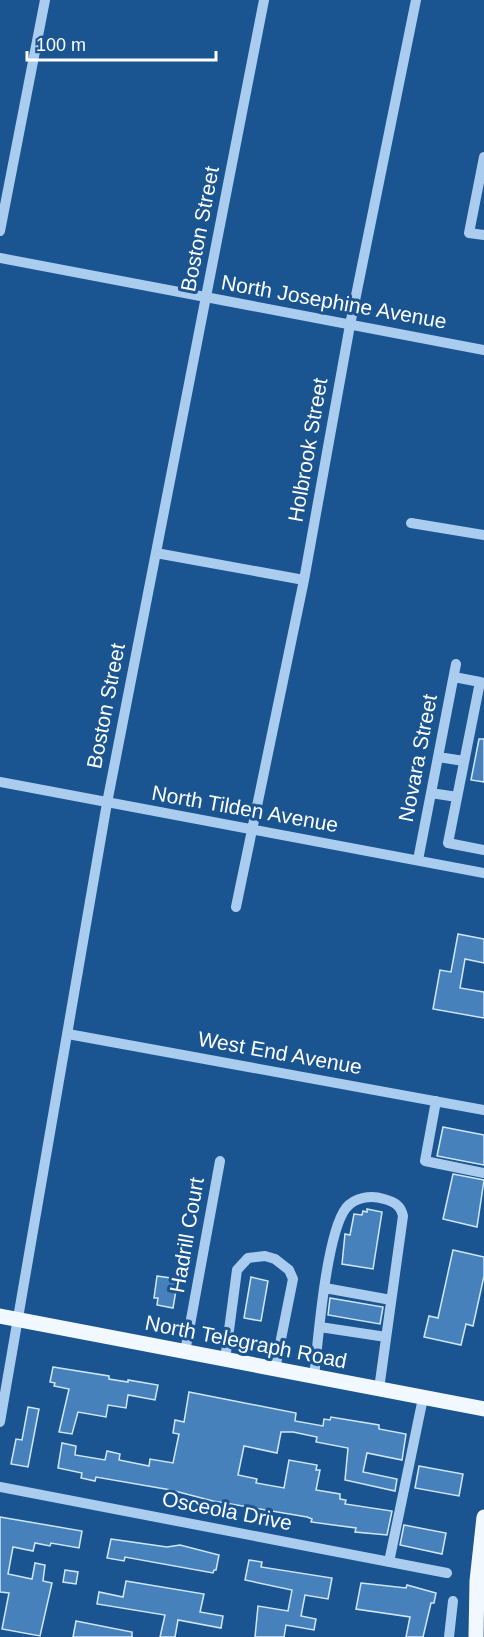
<svg xmlns="http://www.w3.org/2000/svg" width="484" height="1637" font-family="Arial,sans-serif">
  <style>
    .building { fill: #4781bb; stroke: #d0e6fb; stroke-width: 1.5 }
    .lines { fill: none; stroke-linecap: round; stroke-linejoin: round }
    .minor { stroke: #aacdef; stroke-width: 10 }
    .major { stroke: #f2f8ff; stroke-width: 15 }
    .labels { text-anchor: middle; stroke-width: 6; stroke-linejoin: round; paint-order: stroke }
    .street-label { font-size: 21px; fill: #fff; stroke: #1a5592 }
  </style>
  <rect width="100%" height="100%" fill="#1a5592"/>
  <path class="building" d="M479,739H484V782L471,780Z
    M458,934L484,939V963L465,959L460,988L484,992V1018L433,1009L440,970L451,972Z
    M443,1127L484,1135V1165L437,1156Z
    M453,1174L484,1180L477,1227L443,1219Z
    M367,1209L382,1212L373,1269L342,1264L345,1234L350,1235L354,1214L362,1215L363,1211L367,1212Z
    M453,1250L484,1257V1276L473,1326L466,1324L461,1345L424,1337L429,1316L438,1318Z
    M157,1276L178,1279L173,1308L157,1305L158,1298H154Z
    M251,1277L268,1281L261,1321L244,1318Z
    M330,1298L383,1307L380,1324L328,1315Z
    M53,1367L109,1376V1379L128,1382V1380L158,1385L155,1400L128,1395L126,1408L108,1405L106,1417L78,1412L72,1434L59,1432L69,1389L54,1386L55,1383L50,1382Z
    M189,1392L296,1413L295,1421L323,1426L324,1419L330,1420L331,1417L379,1425V1429L406,1434L402,1460L367,1453L363,1472L397,1479L395,1491L345,1480L348,1448L316,1442L317,1437L293,1432H281L277,1453L244,1446L238,1475L257,1479L256,1483L284,1488L289,1460L317,1465L316,1470H320L316,1490L340,1494V1499L346,1500L345,1504L392,1511L387,1535L355,1532L356,1528L311,1522L312,1519L307,1517L213,1501L171,1490L96,1477L95,1481L81,1478L82,1473L58,1468L62,1443L76,1446L75,1455L105,1460L107,1451L120,1454L119,1460L149,1466L150,1459L173,1463L179,1434L173,1433L175,1420L184,1422Z
    M28,1407L39,1409L28,1467L11,1464L16,1439L22,1440Z
    M419,1466L463,1474L459,1496L415,1488Z
    M0,1517L82,1531L79,1548L51,1543L50,1546L35,1543L33,1551L13,1547L8,1574L32,1579L35,1563L45,1565L43,1581L52,1583L40,1636L2,1629L9,1593L0,1592Z
    M404,1525L446,1533L442,1554L400,1545Z
    M111,1539L167,1547L180,1545L219,1555L216,1570H214L213,1573L125,1557L124,1561L107,1558Z
    M249,1560L262,1562L261,1567L332,1578L328,1599L305,1595L301,1616L316,1619L314,1630L286,1625L284,1637H255L258,1606L288,1611L292,1590L245,1580Z
    M65,1570L78,1572L76,1584L63,1582Z
    M126,1581L204,1594L200,1612L223,1616L221,1628L178,1620L175,1637H160L165,1615L97,1604L99,1592L123,1597Z
    M361,1583L406,1588L407,1585L436,1593L434,1603H431L423,1637H406L410,1617L356,1609Z
    M76,1621L132,1632V1637H73Z"/>
  <g class="lines">
    <path class="minor" d="M484,157L469,233L484,235
      M0,231L45,0
      M0,258L484,350
      M411,523L484,535
      M156,553L304,580
      M454,677L480,682
      M484,683L480,682L448,843L484,850
      M438,757L464,761
      M0,782L484,873
      M431,793L457,797
      M418,860L456,664
      M236,907L304,580L350,325L416,0
      M68,1034L484,1110
      M436,1101L425,1161L484,1173
      M325,1288L391,1300
      M320,1327L386,1337
      M185,1352L220,1161
      M225,1360L237,1270L248,1258L265,1256L275,1259L289,1270L293,1279L275,1369
      M314,1377C318,1341 326,1234 346,1208C355,1197 371,1195 384,1199C395,1202 401,1206 403,1216L379,1389
      M0,1422L107,803L264,0
      M0,1487L447,1573
      M389,1562L423,1398
      M449,1637L453,1601"/>
    <path class="major" d="M0,1316L484,1409
      M476,1637L477,1581L484,1517"/>
  </g>
  <g class="labels">
    <g class="street-label">
      <text transform="translate(200 229) rotate(-79)" y="7">Boston Street</text>
      <text transform="translate(334 302) rotate(10)" y="7">North Josephine Avenue</text>
      <text transform="translate(308 450) rotate(-80)" y="7">Holbrook Street</text>
      <text transform="translate(106 706) rotate(-79)" y="7">Boston Street</text>
      <text transform="translate(418 758) rotate(-79)" y="7">Novara Street</text>
      <text transform="translate(245 809) rotate(10)" y="7">North Tilden Avenue</text>
      <text transform="translate(280 1053) rotate(10)" y="7">West End Avenue</text>
      <text transform="translate(187 1235) rotate(-80)" y="7">Hadrill Court</text>
      <text transform="translate(246 1342) rotate(11)" y="7">North Telegraph Road</text>
      <text transform="translate(227 1511) rotate(11)" y="7">Osceola Drive</text>
    </g>
  </g>
  <path d="M27 51v9h189v-9" fill="none" stroke="#ffffff" stroke-width="3"/>
  <text x="36" y="51" font-size="18" fill="#ffffff" stroke="#1a5592" stroke-width="4.5" paint-order="stroke">100 m</text>
</svg>
